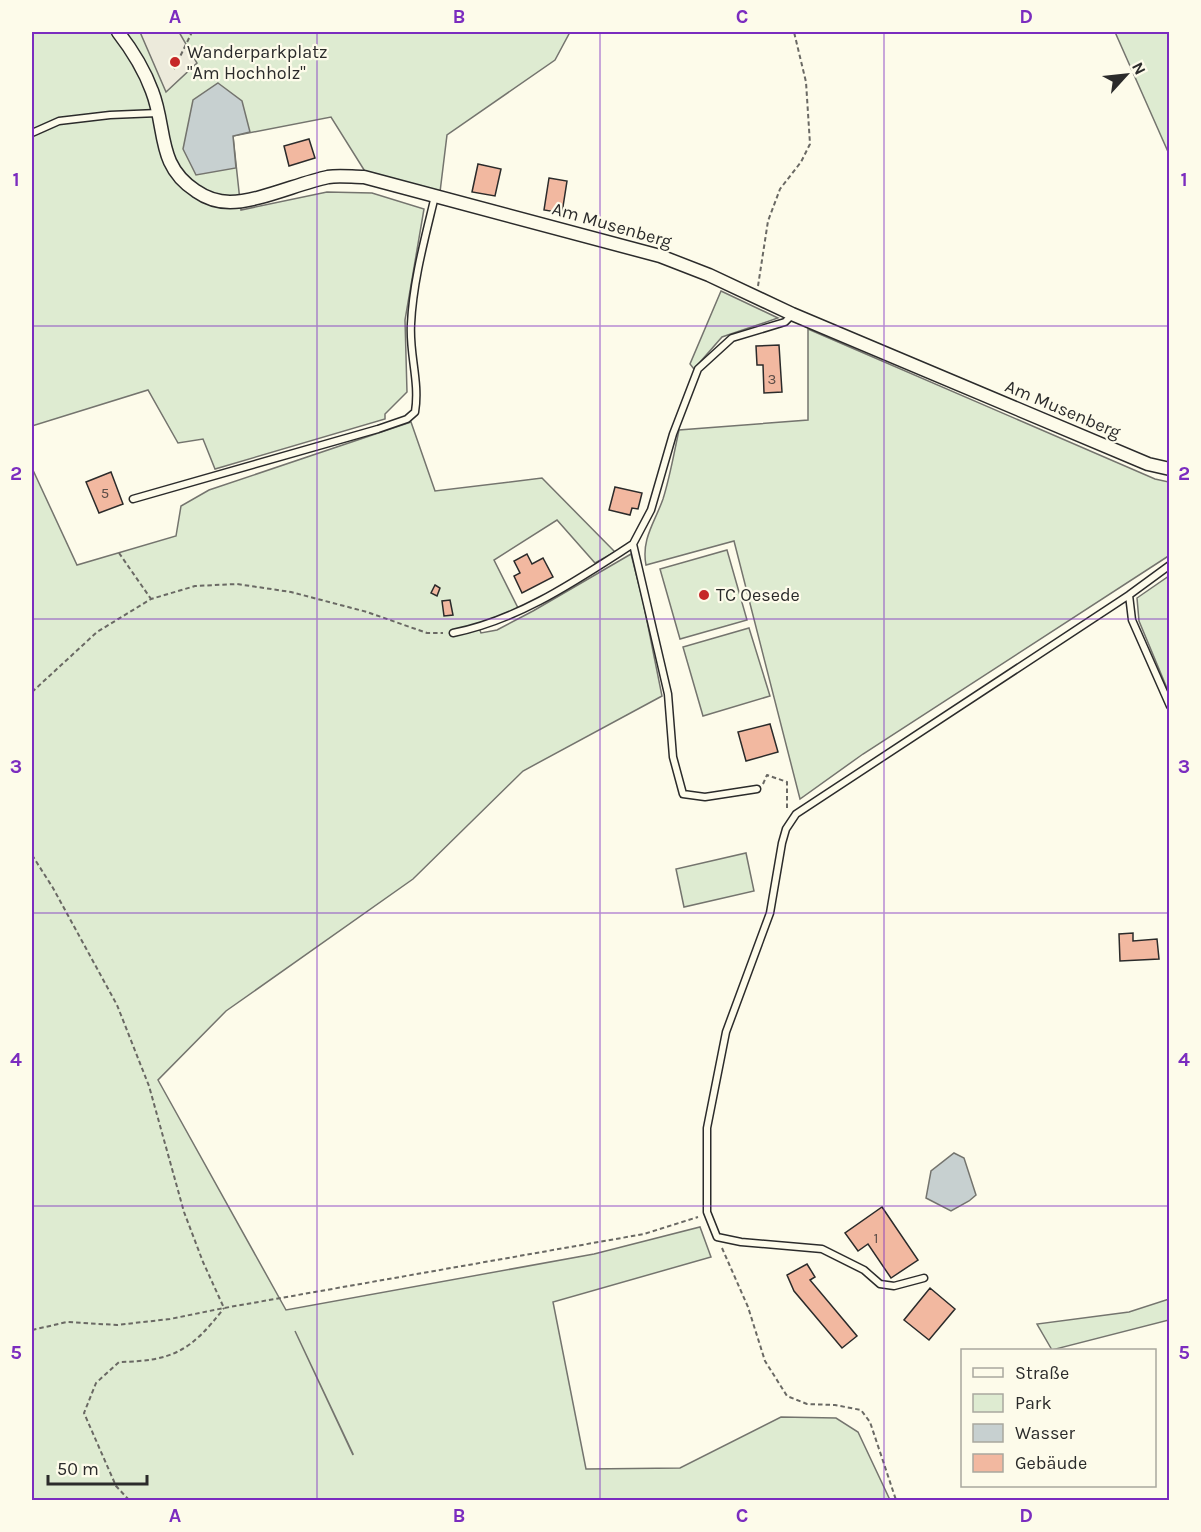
<svg xmlns="http://www.w3.org/2000/svg" width="1201" height="1532" font-family="Karla,sans-serif">
  <style>
    .green { fill: #deebd1; stroke: #74746e; stroke-width: 1.5; fill-rule: evenodd }
    .parking { fill: #eceadb; stroke: #74746e; stroke-width: 1.5 }
    .water { fill: #c7d0d0; stroke: #74746e; stroke-width: 1.5 }
    .building { fill: #f2b8a0; stroke: #2b2b2b; stroke-width: 1.5 }
    .lines { fill: none; stroke-linecap: round; stroke-linejoin: round }
    .lane-casing { stroke: #2b2b2b; stroke-width: 9 }
    .street-casing { stroke: #2b2b2b; stroke-width: 15 }
    .path { stroke: #6a6964; stroke-width: 2; stroke-dasharray: 4.5 3; stroke-linecap: butt }
    .lane { stroke: #fdfbea; stroke-width: 6 }
    .street { stroke: #fdfbea; stroke-width: 12 }
    .grid { fill: none; stroke: #7b2cbf; stroke-width: 1.5; stroke-opacity: 0.55 }
    .poi-dot { fill: #c62828; stroke: #fdfbea; stroke-width: 2 }
    .labels { text-anchor: middle; stroke-width: 4.5; stroke-linejoin: round; paint-order: stroke }
    .number-label { font-size: 15px; fill: #5d4e48 }
    .poi-label { font-size: 18px; fill: #2b2b2b; stroke: #fdfbea; text-anchor: start }
    .street-label { font-size: 18px; fill: #2b2b2b; stroke: #fdfbea }
    .neatline { fill: none; stroke: #7b2cbf; stroke-width: 2 }
    .grid-label { font-size: 20px; text-anchor: middle; font-weight: bold; fill: #7b2cbf }
  </style>
  <rect width="100%" height="100%" fill="#fdfbea"/>
  <path class="green" d="M32,32H570L555,60L447,135L440,192L366,173L331,117L233,136L241,210L327,192L372,193L424,209L405,320L407,392L385,414V419L215,469L203,439L178,443L148,390L32,426Z
    M1115,32H1169V154Z
    M721,291L778,318L722,337L694,369L690,364Z
    M808,329L1155,479L1169,482L1170,555L863,754L800,799L734,541L646,565C641,539 655,522 663,499C670,477 674,453 679,430L808,420Z
    M411,422L435,491L542,478L615,552L595,563L557,520L494,560L518,608L496,619L478,625L481,633L497,630L533,611L631,554L643,601L662,696L523,771L413,879L226,1011L158,1080L286,1310L594,1254L700,1227L711,1257L553,1302L586,1469L680,1468L781,1417L836,1418L858,1432L890,1500H32V468L77,565L176,536L181,506L209,490ZM295,1331L353,1454V1455Z
    M727,550L747,620L680,639L660,569Z
    M1169,576V693L1139,621L1137,598Z
    M749,628L770,696L703,716L683,647Z
    M746,853L754,891L684,907L676,869Z
    M1169,1299V1320L1052,1350L1037,1324L1129,1312Z"/>
  <path class="parking" d="M140,32H179L197,63L166,92Z"/>
  <path class="water" d="M218,83L242,101L250,132L233,136L236,168L196,175L183,149L193,100Z
    M954,1153L964,1158L976,1195L969,1201L951,1211L926,1198L931,1171Z"/>
  <path class="building" d="M309,139L315,158L289,166L284,146Z
    M478,164L501,169L495,196L472,192Z
    M549,178L567,181L562,213L544,210Z
    M779,345L782,392L764,393L763,365H757L756,346Z
    M111,472L123,504L99,513L86,482Z
    M615,487L642,493L638,509L632,508L630,515L609,510Z
    M527,554L532,564L543,558L553,577L522,593L514,576L520,573L514,561Z
    M435,585L440,588L437,596L431,593Z
    M450,600L453,615L444,616L442,601Z
    M770,724L778,752L746,761L738,732Z
    M1133,933V941L1157,939L1159,959L1120,961L1119,934Z
    M882,1207L918,1260L891,1278L868,1244L858,1251L845,1233Z
    M807,1264L815,1277L810,1280L857,1336L842,1348L794,1291L787,1275Z
    M930,1288L955,1309L929,1340L904,1320Z"/>
  <g class="lines">
    <g class="lane-casing">
      <path id="lane" d="M32,133L59,121L110,115L158,113
        M133,499L378,429L407,419L415,412C420,382 409,354 411,324C413,281 425,238 435,196
        M1129,595L1132,620L1170,706
        M453,633C519,620 577,580 633,544
        M757,789L705,797L683,794L673,757L668,694L633,544L651,510L673,434L698,369L732,338L785,322L792,315
        M924,1278L894,1286L880,1284L864,1270L822,1249L741,1242L717,1237L707,1212V1128L726,1032L770,913L782,843L786,829L796,814L1129,595L1170,565"/>
    </g>
    <g class="street-casing">
      <path id="street" d="M118,32C132,50 144,69 152,91C167,129 156,165 196,191C206,198 219,202 230,202C258,202 299,183 328,177C339,175 352,177 364,177L660,256L709,275L792,314L1148,464L1170,469"/>
    </g>
    <path class="path" d="M174,69L192,32
      M758,286L768,221L780,189L801,162L810,144L806,82L794,32
      M119,553L151,599
      M32,692L97,632L151,599L195,586L237,584L291,592L367,612L427,633H443
      M763,784L767,775L787,782V809
      M32,855L53,888L117,1005L149,1086L184,1212L203,1262L224,1308L644,1234L698,1217
      M722,1248L748,1307L765,1361L787,1396L807,1404L835,1405L861,1410L870,1422L896,1500
      M32,1330L67,1322L117,1325L170,1319L224,1308
      M129,1500L116,1486L84,1413L96,1383L119,1362C173,1361 191,1351 224,1308"/>
    <use href="#lane" class="lane"/>
    <use href="#street" class="street"/>
  </g>
  <path class="grid" d="M317,32V1500M600,32V1500M884,32V1500M32,326H1170M32,619H1170M32,913H1170M32,1206H1170"/>
  <g class="poi-dot">
    <circle cx="175" cy="62" r="6"/>
    <circle cx="704" cy="595" r="6"/>
  </g>
  <g class="labels">
    <g class="number-label">
      <text x="772" y="384">3</text>
      <text x="105" y="498">5</text>
      <text x="876" y="1243">1</text>
    </g>
    <g class="poi-label">
      <text x="187" y="58">Wanderparkplatz<tspan x="187" dy="21">"Am Hochholz"</tspan></text>
      <text x="716" y="601">TC Oesede</text>
    </g>
    <g class="street-label">
      <text transform="translate(612 225) rotate(16)" y="6">Am Musenberg</text>
      <text transform="translate(1063 409) rotate(23)" y="6">Am Musenberg</text>
    </g>
  </g>
  <rect width="1201" height="1532" fill="none" stroke="#fdfbea" stroke-width="66"/>
  <rect x="961" y="1349" width="195" height="138" fill="#fdfbea" stroke="#a9a89e" stroke-width="1.5"/>
  <rect x="973" y="1368" width="30" height="9" fill="#fdfbea" stroke="#a9a89e" stroke-width="1.5"/>
  <text x="1015" y="1379" font-size="18" fill="#2b2b2b">Straße</text>
  <rect x="973" y="1394" width="30" height="18" fill="#deebd1" stroke="#a9a89e" stroke-width="1.5"/>
  <text x="1015" y="1409" font-size="18" fill="#2b2b2b">Park</text>
  <rect x="973" y="1424" width="30" height="18" fill="#c7d0d0" stroke="#a9a89e" stroke-width="1.5"/>
  <text x="1015" y="1439" font-size="18" fill="#2b2b2b">Wasser</text>
  <rect x="973" y="1454" width="30" height="18" fill="#f2b8a0" stroke="#a9a89e" stroke-width="1.5"/>
  <text x="1015" y="1469" font-size="18" fill="#2b2b2b">Gebäude</text>
  <g transform="translate(1126 75) rotate(63)" stroke="#fdfbea" stroke-width="4.5" paint-order="stroke">
  <path d="M0-4.5L10 22L0 15L-10 22Z" fill="#2b2b2b"/>
  <text y="-9" font-size="16" font-weight="bold" text-anchor="middle" fill="#2b2b2b">N</text>
  </g>
  <path d="M48 1475v9h99v-9" fill="none" stroke="#2b2b2b" stroke-width="3"/>
  <text x="57" y="1475" font-size="18" fill="#2b2b2b" stroke="#fdfbea" stroke-width="4.5" paint-order="stroke">50 m</text>
  <rect x="33" y="33" width="1135" height="1466" class="neatline"/>
  <g class="grid-label">
    <text x="175" y="23">A</text>
    <text x="459" y="23">B</text>
    <text x="742" y="23">C</text>
    <text x="1026" y="23">D</text>
    <text x="16" y="186">1</text>
    <text x="1184" y="186">1</text>
    <text x="16" y="480">2</text>
    <text x="1184" y="480">2</text>
    <text x="16" y="773">3</text>
    <text x="1184" y="773">3</text>
    <text x="16" y="1066">4</text>
    <text x="1184" y="1066">4</text>
    <text x="16" y="1359">5</text>
    <text x="1184" y="1359">5</text>
    <text x="175" y="1522">A</text>
    <text x="459" y="1522">B</text>
    <text x="742" y="1522">C</text>
    <text x="1026" y="1522">D</text>
  </g>
</svg>
